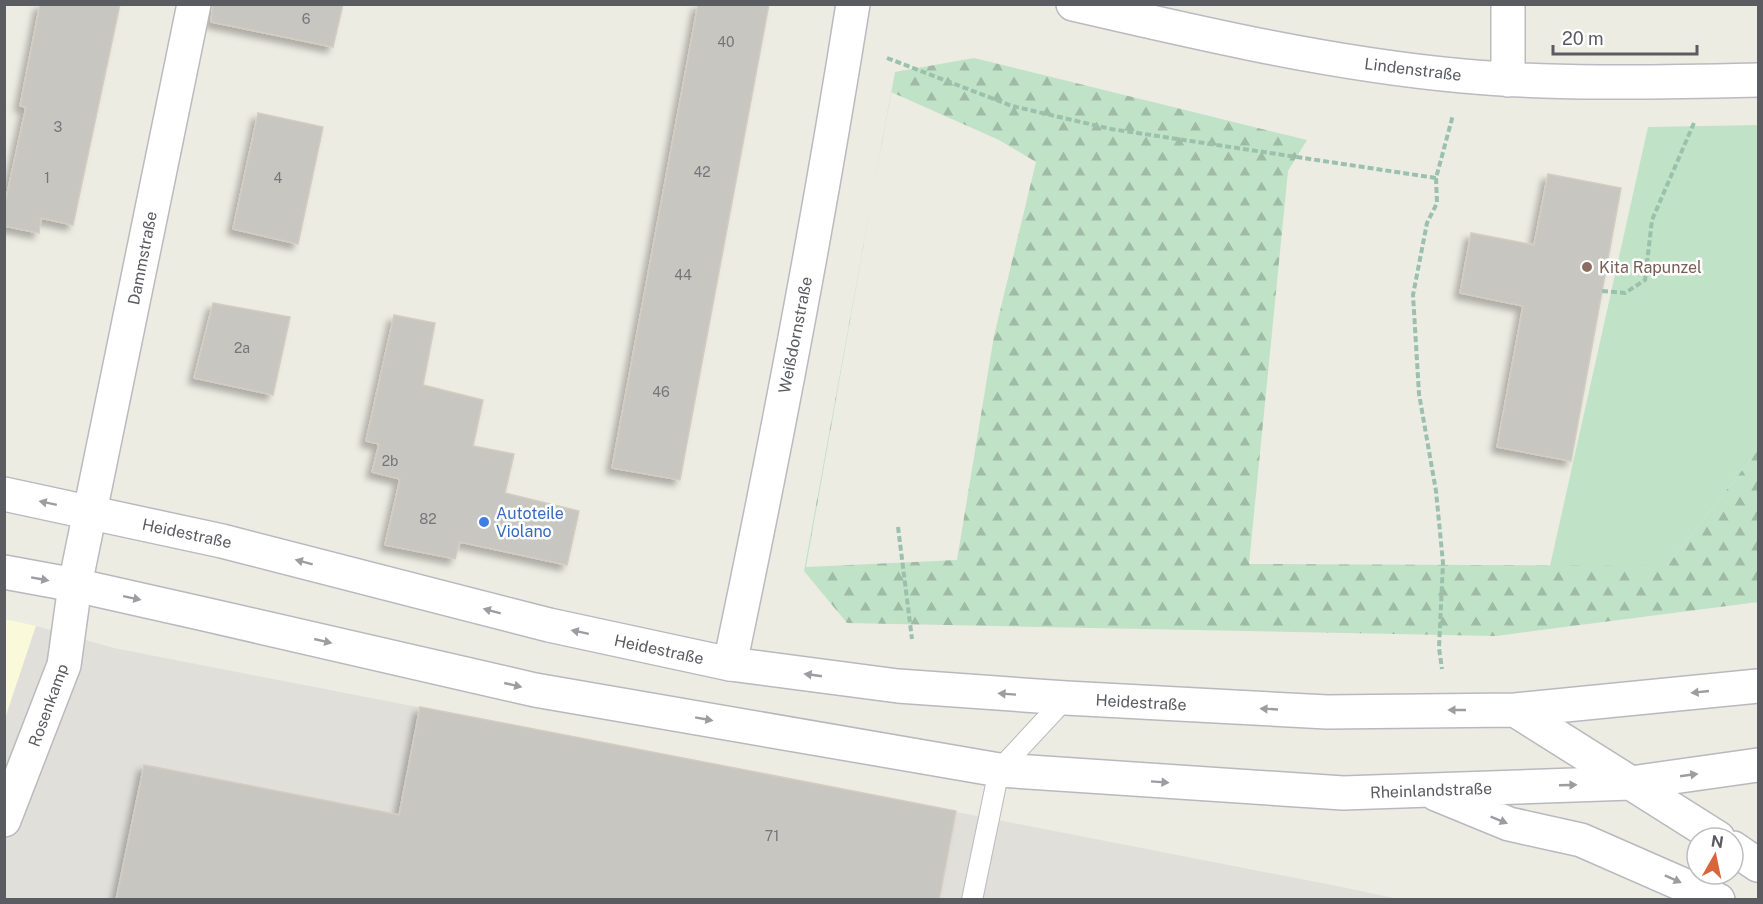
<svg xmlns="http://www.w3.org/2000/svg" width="1763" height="904" font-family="'Public Sans',sans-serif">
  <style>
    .commercial { fill: #faf9d9 }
    .industrial { fill: #e0dfda }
    .green { fill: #c0e2c7 }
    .forest { fill: url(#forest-firs); fill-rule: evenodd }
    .building { fill: #c7c6c0; stroke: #d0cec1; stroke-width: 1.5; filter: url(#shadow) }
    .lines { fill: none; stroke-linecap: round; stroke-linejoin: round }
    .lane-casing { stroke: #babac0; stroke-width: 22 }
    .street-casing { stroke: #babac0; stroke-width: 36 }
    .secondary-casing { stroke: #b8b9bf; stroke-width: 36 }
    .path { stroke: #9bc1ad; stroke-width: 4; stroke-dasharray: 6 3; stroke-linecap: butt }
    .lane { stroke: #fff; stroke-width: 20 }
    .street { stroke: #fff; stroke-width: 33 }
    .secondary { stroke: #fff; stroke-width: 33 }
    .oneway { fill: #9d9da1 }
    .education-dot { fill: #8d6e63; stroke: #fff; stroke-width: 2 }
    .shop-dot { fill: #3f7fe0; stroke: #fff; stroke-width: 2 }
    .labels { text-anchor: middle; stroke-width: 5; stroke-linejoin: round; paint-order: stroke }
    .number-label { font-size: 14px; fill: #76767a }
    .street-label { font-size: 16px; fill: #5b5c62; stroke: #fff }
    .education-label { font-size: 16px; fill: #785e54; stroke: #fff; text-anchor: start }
    .shop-label { font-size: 16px; fill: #366cbe; stroke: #fff; text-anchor: start }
  </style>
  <defs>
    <pattern id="forest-firs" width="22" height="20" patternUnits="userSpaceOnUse" patternTransform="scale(1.5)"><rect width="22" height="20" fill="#c0e2c7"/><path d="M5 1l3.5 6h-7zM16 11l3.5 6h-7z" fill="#9fbaa5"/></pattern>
    <filter id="shadow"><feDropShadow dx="-5.5" dy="5.5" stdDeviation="3" flood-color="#0004"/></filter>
  </defs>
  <rect width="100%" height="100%" fill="#ecece2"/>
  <path class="commercial" d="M5,619L36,626L5,718L4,619Z"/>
  <path class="industrial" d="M36,626L114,648L1342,887L1398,899L5,900V719Z"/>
  <path class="green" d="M1758,125V450L1667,566H1550L1648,127Z"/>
  <path class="forest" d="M974,58L1307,140L1288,171L1249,564L1667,566L1758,450V602L1496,636L847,623L804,571L895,72ZM891,92L999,140L1036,162L994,336L957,560L806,567Z"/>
  <path class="building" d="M40,4H120L73,225L41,218L39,233L4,226V208L26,107L20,106Z
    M213,4H343L333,47L211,22Z
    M698,4H769L680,480L612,468Z
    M258,113L323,127L298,244L233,229Z
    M1548,174L1621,188L1571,461L1497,447L1523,306L1460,293L1471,233L1534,245Z
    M213,303L290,317L273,395L194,378Z
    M394,315L435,323L423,385L483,400L473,446L514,454L505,493L579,511L567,565L460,542L455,559L385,545L400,479L372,472L379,444L366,441Z
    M420,707L956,811L939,900H116L144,765L399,815Z"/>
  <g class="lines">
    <g class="lane-casing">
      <path id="lane" d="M972,900L999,770L1066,698"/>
    </g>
    <g class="street-casing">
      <path id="street" d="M1073,4C1202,34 1331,64 1463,76C1561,85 1660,82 1758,80
        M1508,4V80
        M730,664C776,445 818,225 853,4
        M4,820L64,665L75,585L194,4"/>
    </g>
    <g class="secondary-casing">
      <path id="secondary" d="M4,494L222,541L549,625L730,664L898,686L1066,698L1327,712L1515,710L1758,686
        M4,572L75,585L204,614L535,690L999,770L1343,793L1631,783L1758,765
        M1515,710L1718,838
        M1436,794L1509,824L1581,840L1718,900
        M1733,848L1758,865"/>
    </g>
    <path class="path" d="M887,58L1012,106L1111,129L1436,178L1453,115
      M1436,178L1437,203L1427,223L1413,295L1419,394L1436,491L1443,563L1439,648L1442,669
      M1602,291L1625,293L1645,280L1652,220L1694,123
      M898,527L912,639"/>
    <use href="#lane" class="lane"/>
    <use href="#street" class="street"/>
    <use href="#secondary" class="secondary"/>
  </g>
  <defs><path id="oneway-solid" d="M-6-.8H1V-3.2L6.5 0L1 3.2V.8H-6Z" transform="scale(1.5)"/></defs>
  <g class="oneway">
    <use href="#oneway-solid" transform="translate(48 503) rotate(-168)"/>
    <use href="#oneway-solid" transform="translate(304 562) rotate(-165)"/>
    <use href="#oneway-solid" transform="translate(40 579) rotate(10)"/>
    <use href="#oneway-solid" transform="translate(132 598) rotate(12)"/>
    <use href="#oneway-solid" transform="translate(492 611) rotate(-165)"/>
    <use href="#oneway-solid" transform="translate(580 632) rotate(-168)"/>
    <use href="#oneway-solid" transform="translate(323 641) rotate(13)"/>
    <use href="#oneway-solid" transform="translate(813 675) rotate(-172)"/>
    <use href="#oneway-solid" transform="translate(513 685) rotate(13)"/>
    <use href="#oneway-solid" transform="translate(1700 692) rotate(174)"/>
    <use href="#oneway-solid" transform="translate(1007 694) rotate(-176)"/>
    <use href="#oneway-solid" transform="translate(1269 709) rotate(-177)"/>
    <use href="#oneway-solid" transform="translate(1457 710) rotate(180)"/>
    <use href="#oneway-solid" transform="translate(704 719) rotate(10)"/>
    <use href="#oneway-solid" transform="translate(1689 775) rotate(-8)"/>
    <use href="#oneway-solid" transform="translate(1160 782) rotate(4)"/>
    <use href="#oneway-solid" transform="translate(1568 785) rotate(-2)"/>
    <use href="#oneway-solid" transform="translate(1499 820) rotate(22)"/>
    <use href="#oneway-solid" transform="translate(1673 879) rotate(24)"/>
  </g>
  <circle class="education-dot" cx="1587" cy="267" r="6"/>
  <circle class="shop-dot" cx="484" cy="522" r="6"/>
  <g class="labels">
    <g class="number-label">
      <text x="306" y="24">6</text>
      <text x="726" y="47">40</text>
      <text x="58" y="132">3</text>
      <text x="702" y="177">42</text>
      <text x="47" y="183">1</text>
      <text x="278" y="183">4</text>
      <text x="683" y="280">44</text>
      <text x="242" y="353">2a</text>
      <text x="661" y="397">46</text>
      <text x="390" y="466">2b</text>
      <text x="428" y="524">82</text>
      <text x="772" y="841">71</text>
    </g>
    <g class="street-label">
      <text transform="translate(1413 69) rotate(7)" y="6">Lindenstraße</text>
      <text transform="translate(142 258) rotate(-79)" y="6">Dammstraße</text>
      <text transform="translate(795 335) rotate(-79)" y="6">Weißdornstraße</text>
      <text transform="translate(187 533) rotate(12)" y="6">Heidestraße</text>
      <text transform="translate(659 649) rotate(12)" y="6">Heidestraße</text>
      <text transform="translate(1141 702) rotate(3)" y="6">Heidestraße</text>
      <text transform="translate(48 705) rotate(-70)" y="6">Rosenkamp</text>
      <text transform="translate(1431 790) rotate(-2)" y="6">Rheinlandstraße</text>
    </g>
    <g class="education-label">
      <text x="1599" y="273">Kita Rapunzel</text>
    </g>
    <g class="shop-label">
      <text x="496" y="519">Autoteile<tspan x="496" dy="18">Violano</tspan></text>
    </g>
  </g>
  <rect width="1763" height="904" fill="none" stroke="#5b5c62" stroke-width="12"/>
  <g transform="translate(1715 856) rotate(9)"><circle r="28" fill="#ffffff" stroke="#bdbec0" stroke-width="1.5"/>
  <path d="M0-4.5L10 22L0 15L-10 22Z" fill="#d9663b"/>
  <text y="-9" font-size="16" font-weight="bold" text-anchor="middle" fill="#5b5c62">N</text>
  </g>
  <path d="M1553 45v9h144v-9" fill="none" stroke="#5b5c62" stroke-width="3"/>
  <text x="1562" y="45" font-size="18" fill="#5b5c62" stroke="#ffffff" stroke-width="4.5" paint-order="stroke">20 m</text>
</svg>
